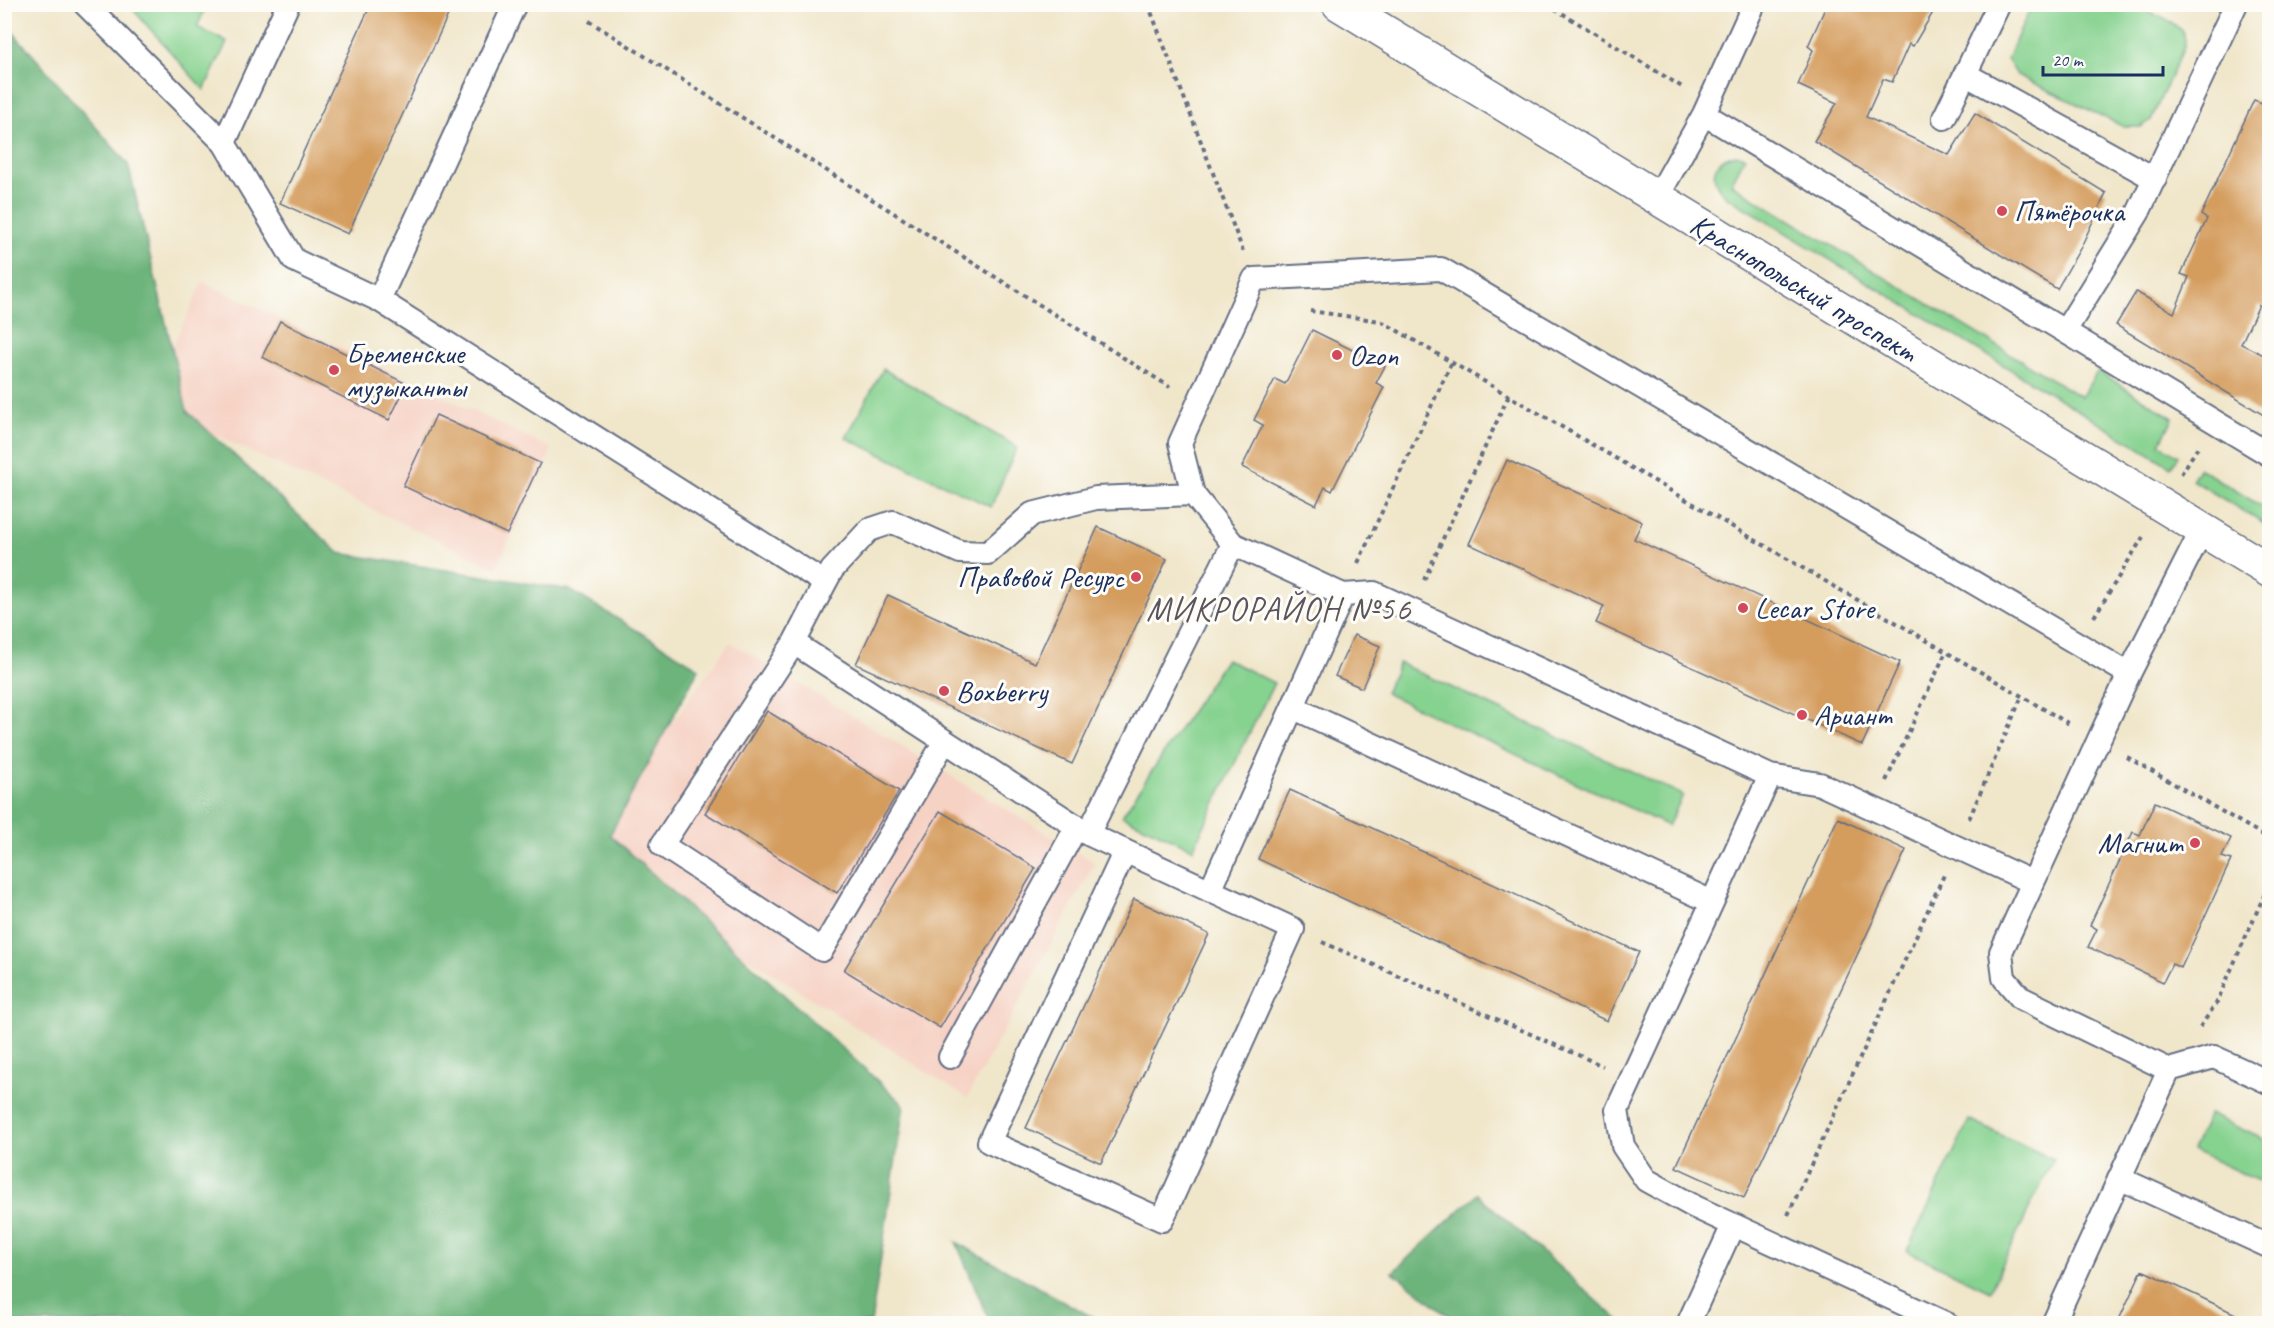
<svg xmlns="http://www.w3.org/2000/svg" width="2274" height="1328" font-family="Caveat,sans-serif">
  <style>
    .built { fill: #f6d2c4 }
    .green { fill: #86d28f; stroke: #508076; stroke-width: 1.5 }
    .forest { fill: #6cb47a; stroke: #44726c; stroke-width: 1.5 }
    .building { fill: #d49c5d }
    .lines { fill: none; stroke-linecap: round; stroke-linejoin: round }
    .lane-casing { stroke: #666f84; stroke-width: 26 }
    .secondary-casing { stroke: #666f84; stroke-width: 36 }
    .path { stroke: #666f84; stroke-width: 4; stroke-dasharray: 4.5 4.5; stroke-linecap: butt }
    .lane { stroke: #fff; stroke-width: 22 }
    .secondary { stroke: #fff; stroke-width: 33 }
    .poi-dot { fill: #d1495b; stroke: #fdfcf7; stroke-width: 2 }
    .labels { text-anchor: middle; stroke-width: 6; stroke-linejoin: round; paint-order: stroke }
    .poi-label { font-size: 30px; fill: #1b2f5e; stroke: #fdfcf7; text-anchor: start }
    .street-label { font-size: 30px; fill: #1b2f5e; stroke: #fdfcf7 }
    .quarter-label { font-size: 33px; letter-spacing: 1.5px; fill: #5c555e; stroke: #fdfcf7 }
  </style>
  <rect width="100%" height="100%" fill="#fdfcf7"/>
  <filter id="ink" filterUnits="userSpaceOnUse"><feTurbulence type="fractalNoise" baseFrequency=".0167" numOctaves="2"/><feDisplacementMap in="SourceGraphic" scale="12" xChannelSelector="R" yChannelSelector="G"/><feConvolveMatrix kernelMatrix="1 2 1 2 8 2 1 2 1" color-interpolation-filters="sRGB"/></filter>
  <filter id="wash" filterUnits="userSpaceOnUse"><feTurbulence type="fractalNoise" baseFrequency=".008" numOctaves="4" result="noise"/><feDisplacementMap in="SourceGraphic" scale="24" xChannelSelector="R" yChannelSelector="G"/><feGaussianBlur stdDeviation="1.35" result="paint"/><feColorMatrix in="noise" values="0 0 0 0 0 0 0 0 0 0 0 0 0 0 0 0 0 1.4 0 .05"/><feComposite in="paint" operator="in"/></filter>
  <g filter="url(#wash)">
    <rect width="100%" height="100%" fill="#f0e6ca"/>
    <path class="built" d="M203,282L552,449L496,568L146,402Z
      M730,642L1095,863L967,1098L581,851Z"/>
    <path class="green" d="M129,5H207L197,27L227,42L204,90Z
      M2032,5H2134L2171,22L2182,31L2185,40L2184,47L2151,120L2141,127H2124L2017,75L2007,59Z
      M1736,154L1745,157L1731,184L2081,397L2098,371L2173,418L2160,444L2178,456L2171,467L1727,197C1708,181 1710,160 1736,154Z
      M883,369L1017,447L991,507L846,438Z
      M2199,468L2269,511V527L2192,480Z
      M1226,659L1274,683L1193,849L1122,816Z
      M1399,663L1683,795L1668,826L1385,693Z
      M2209,1114L2269,1142V1186L2192,1150Z
      M1969,1120L2053,1159L1990,1291L1907,1251Z"/>
    <path class="forest" d="M4,22L128,164L187,411L339,553L570,590L699,668L610,835L904,1105L871,1323H5Z
      M1477,1194L1622,1323H1458L1393,1272Z
      M956,1242L1103,1323H990Z"/>
    <g id="blocks">
      <path class="building" d="M371,4H453L348,234L280,203Z
        M1827,4H1938L1913,46L1909,44L1892,82L1883,79L1866,117L1949,155L1975,113L2106,193L2081,247L2057,289L1814,141L1837,103L1798,85L1813,50L1808,46Z
        M2270,86V302L2266,308L2259,305L2241,344L2270,358V419L2116,325L2136,292L2174,313L2189,277L2181,274L2207,219L2201,215L2254,100L2262,103Z
        M280,321L407,384L389,420L262,357Z
        M1312,330L1385,366L1376,383L1384,387L1332,491L1325,487L1316,505L1242,467L1263,425L1254,420L1275,379L1285,384Z
        M436,415L540,463L507,534L403,486Z
        M1507,460L1642,522L1634,539L1900,662L1862,745L1596,623L1604,606L1469,544Z
        M1098,527L1167,559L1072,764L856,664L888,595L1035,663Z
        M1354,635L1380,646L1362,688L1335,676Z
        M767,711L899,791L837,893L705,813Z
        M1290,790L1639,952L1607,1021L1258,859Z
        M2155,802L2231,838L2222,857L2231,860L2181,968L2172,964L2163,982L2088,947L2097,929L2090,925L2113,875L2133,832L2140,835Z
        M940,811L1036,868L940,1028L844,970Z
        M1838,818L1906,850L1744,1198L1676,1167Z
        M1134,899L1209,934L1101,1163L1026,1128Z
        M2142,1270L2198,1296L2256,1324H2117Z"/>
    </g>
  </g>
  <g filter="url(#ink)">
    <use href="#blocks" fill-opacity="0" stroke="#666f84" stroke-width="1.5"/>
    <g class="lines">
      <g class="lane-casing">
        <path id="lane" d="M85,4L224,143
          M288,4L224,143L294,260L379,300L515,4
          M1965,74L2155,179
          M1704,114L2270,455
          M1944,118L1999,4
          M1657,198L1704,114L1754,4
          M379,300L825,583L794,643L1088,834L1293,929L1162,1220L989,1142L1125,851
          M2065,331L2138,213L2236,4
          M2202,530L2129,674L2001,952L2004,978L2021,998L2169,1070L2214,1057L2270,1083
          M825,583L832,570L869,530L893,522L960,552L988,553L1032,514L1096,498L1193,494
          M794,643L662,845L822,950L945,741
          M1294,708L1712,902
          M1770,776L1617,1110L1623,1146L1646,1180L1695,1207L1947,1324
          M1088,834L1233,544
          M2032,882L1820,784L1770,776L1374,593L1343,595L1233,544L1193,494L1180,443L1254,279L1441,269L2129,674
          M1210,891L1343,595
          M950,1057L1077,826
          M2119,1178L2270,1247
          M1688,1324L1733,1225
          M2053,1324L2169,1070"/>
      </g>
      <g class="secondary-casing">
        <path id="secondary" d="M1339,4L2270,571"/>
      </g>
      <path class="path" d="M1148,4L1243,251
        M1547,4L1682,87
        M589,21L1170,387
        M1310,311L1381,321L2071,725
        M2181,474L2198,447
        M1358,563L1452,362
        M1424,580L1509,395
        M2094,617L2143,537
        M2127,757L2270,839
        M1886,781L1946,652
        M1969,819L2022,696
        M1322,942L1603,1066
        M2200,1027L2216,1004L2270,882
        M1788,1215L1944,875"/>
      <use href="#lane" class="lane"/>
      <use href="#secondary" class="secondary"/>
    </g>
  </g>
  <g class="poi-dot">
    <circle cx="2002" cy="211" r="6"/>
    <circle cx="1337" cy="355" r="6"/>
    <circle cx="334" cy="370" r="6"/>
    <circle cx="1136" cy="577" r="6"/>
    <circle cx="1743" cy="608" r="6"/>
    <circle cx="944" cy="691" r="6"/>
    <circle cx="1802" cy="715" r="6"/>
    <circle cx="2195" cy="843" r="6"/>
  </g>
  <g class="labels">
    <g class="poi-label">
      <text x="2014" y="221">Пятёрочка</text>
      <text x="346" y="363">Бременские<tspan x="346" dy="34">музыканты</tspan></text>
      <text x="1349" y="365">Ozon</text>
      <text x="1124" y="587" text-anchor="end">Правовой Ресурс</text>
      <text x="1755" y="618">Lecar Store</text>
      <text x="956" y="701">Boxberry</text>
      <text x="1814" y="725">Ариант</text>
      <text x="2183" y="853" text-anchor="end">Магнит</text>
    </g>
    <g class="street-label">
      <text transform="translate(1804 288) rotate(31)" y="10">Краснопольский проспект</text>
    </g>
    <g class="quarter-label">
      <text x="1279" y="620">МИКРОРАЙОН №56</text>
    </g>
  </g>
  <rect width="2274" height="1328" fill="none" stroke="#fdfcf7" stroke-width="24"/>
  <path d="M2043 66v9h120v-9" fill="none" stroke="#1b2f5e" stroke-width="3"/>
  <text x="2052" y="66" font-size="18" fill="#1b2f5e" stroke="#fdfcf7" stroke-width="4.5" paint-order="stroke">20 m</text>
</svg>
